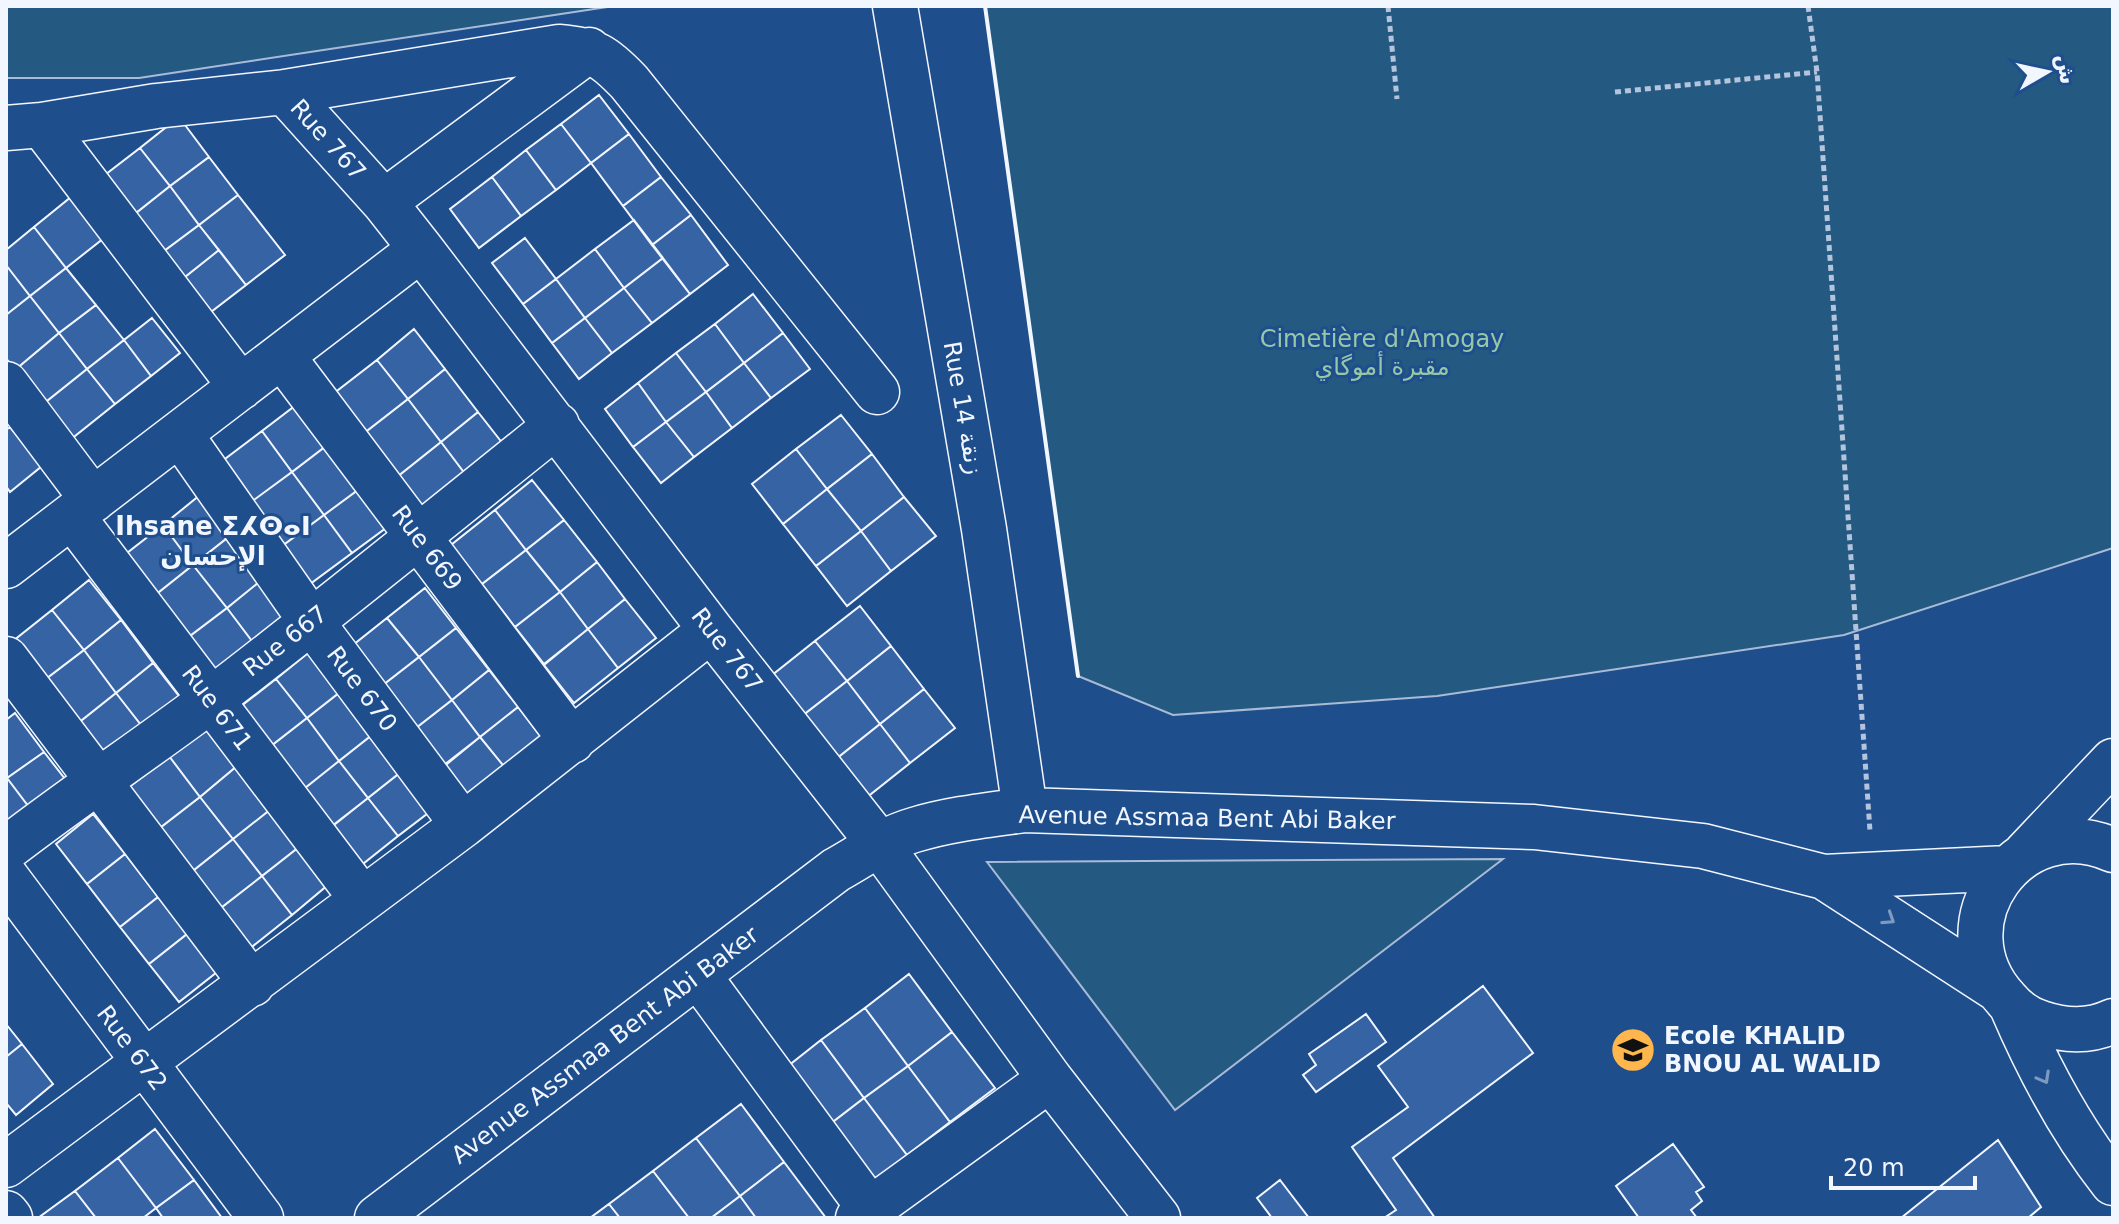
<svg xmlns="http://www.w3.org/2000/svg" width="2119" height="1224" font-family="'DejaVu Sans',Vazirmatn,'Noto Sans Tifinagh',sans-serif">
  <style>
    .green { fill: #245a82; stroke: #a8bbd7; stroke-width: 2 }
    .building { fill: #3563a3; stroke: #f2f6ff; stroke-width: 2 }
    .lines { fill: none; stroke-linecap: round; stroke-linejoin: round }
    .minor-casing { stroke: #f2f6ff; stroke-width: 47 }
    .path { stroke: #b3c4dc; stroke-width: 5; stroke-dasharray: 6 4; stroke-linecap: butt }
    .minor { stroke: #1f4e8c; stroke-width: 44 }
    .wall { stroke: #f2f6ff; stroke-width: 4 }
    .oneway { stroke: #7e9ac0 }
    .labels { text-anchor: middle; stroke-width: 6; stroke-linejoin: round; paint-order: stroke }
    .street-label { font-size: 24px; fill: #f2f6ff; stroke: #1f4e8c }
    .park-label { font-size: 24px; fill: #97c8a6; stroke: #1f4e8c }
    .poi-label { font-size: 24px; font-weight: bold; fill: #f2f6ff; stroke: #1f4e8c; text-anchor: start }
    .neighbourhood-label { font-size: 26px; font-weight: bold; fill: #f2f6ff; stroke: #1f4e8c }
  </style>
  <rect width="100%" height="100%" fill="#1f4e8c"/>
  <path class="green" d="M6,6H614L139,78H6Z
    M985,6H2113V548L1844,635L1437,696L1173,715L1078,676Z
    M1503,859L1175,1110L987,862Z"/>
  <path class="building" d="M599,95L629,134L591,163L561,124Z
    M179,117L209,157L170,186L140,148Z
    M561,124L591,163L556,190L526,150Z
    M629,134L661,177L623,206L591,163Z
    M140,148L170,186L131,217L101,178Z
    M526,150L556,190L521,216L492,177Z
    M209,157L238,195L199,225L170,186Z
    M492,177L521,216L479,248L450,209Z
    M661,177L691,215L652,245L623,206Z
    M170,186L199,225L160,254L131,217Z
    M238,195L285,255L246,285L199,225Z
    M71,197L104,238L66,268L34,227Z
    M691,215L728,265L690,294L652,245Z
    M634,220L663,258L624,288L595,249Z
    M199,225L219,250L180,281L160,254Z
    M34,227L66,268L30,296L6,265V250Z
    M525,238L556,279L523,304L492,263Z
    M595,249L624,288L585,318L556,279Z
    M219,250L246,285L207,315L180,281Z
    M663,258L690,294L652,323L624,288Z
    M6,265L30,296L6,315Z
    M66,268L96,305L59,333L30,296Z
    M556,279L585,318L552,343L523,304Z
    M624,288L652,323L612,353L585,318Z
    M753,294L783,333L744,363L715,324Z
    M30,296L59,333L15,370L6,358V315Z
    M96,305L124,340L87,369L59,333Z
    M152,318L180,353L151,376L124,340Z
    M585,318L612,353L579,379L552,343Z
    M715,324L744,363L706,392L676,353Z
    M414,329L445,369L408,399L377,360Z
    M59,333L87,369L42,405L15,370Z
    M783,333L810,369L771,398L744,363Z
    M124,340L151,376L115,404L87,369Z
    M676,353L706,392L666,422L638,383Z
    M377,360L408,399L363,434L333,394Z
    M744,363L771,398L732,428L706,392Z
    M87,369L115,404L70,440L42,405Z
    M445,369L478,412L441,442L408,399Z
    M638,383L666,422L633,447L605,409Z
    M706,392L732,428L694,457L666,422Z
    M408,399L441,442L397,477L363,434Z
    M300,402L330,443L292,472L262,431Z
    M478,412L507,449L469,479L441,442Z
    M841,415L872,454L827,489L796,449Z
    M666,422L694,457L661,483L633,447Z
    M10,427L42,466L10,492L6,486V430Z
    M262,431L292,472L247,505L217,465Z
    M441,442L469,479L425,514L397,477Z
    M330,443L362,487L324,515L292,472Z
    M796,449L827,489L783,524L752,484Z
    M872,454L904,497L861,531L827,489Z
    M292,472L324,515L278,549L247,505Z
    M532,480L564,520L526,550L495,510Z
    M362,487L390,525L352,553L324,515Z
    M827,489L861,531L816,566L783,524Z
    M200,495L231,535L193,565L163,525Z
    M904,497L936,536L891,571L861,531Z
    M495,510L526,550L482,584L451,545Z
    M324,515L352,553L306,587L278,549Z
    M564,520L597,562L560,592L526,550Z
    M163,525L193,565L149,600L118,560Z
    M861,531L891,571L847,606L816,566Z
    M231,535L264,578L227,608L193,565Z
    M526,550L560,592L515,627L482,584Z
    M597,562L625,599L588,629L560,592Z
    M193,565L227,608L182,642L149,600Z
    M264,578L292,615L255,645L227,608Z
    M89,580L121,620L84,650L52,610Z
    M425,588L456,628L419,657L387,618Z
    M560,592L588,629L544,664L515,627Z
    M625,599L656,638L618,668L588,629Z
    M860,606L891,646L847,681L815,641Z
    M227,608L255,645L211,680L182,642Z
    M52,610L84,650L38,685L8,645Z
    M387,618L419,657L374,692L343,653Z
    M121,620L153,663L116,693L84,650Z
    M456,628L489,670L452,700L419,657Z
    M588,629L618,668L574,703L544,665Z
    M815,641L847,681L802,716L771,676Z
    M891,646L924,689L880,724L847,681Z
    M313,649L344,689L307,718L276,679Z
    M84,650L116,693L72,728L38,685Z
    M419,657L452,700L407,735L374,692Z
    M153,663L182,700L145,730L116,693Z
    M489,670L518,707L480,737L452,700Z
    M276,679L307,718L262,753L231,714Z
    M847,681L880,724L836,759L802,716Z
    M344,689L377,731L339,761L307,718Z
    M924,689L955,728L910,763L880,724Z
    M116,693L145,730L100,765L72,728Z
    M452,700L480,737L435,772L407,735Z
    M518,707L548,746L511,775L480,737Z
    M15,713L44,752L7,778L6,720Z
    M307,718L339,761L295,796L262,753Z
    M880,724L910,763L866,798L836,759Z
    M207,726L237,766L200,797L169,756Z
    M377,731L406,768L368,798L339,761Z
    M480,737L511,775L466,810L436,773Z
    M44,752L69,784L32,811L7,778Z
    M169,756L200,797L156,831L124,791Z
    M339,761L368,798L323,833L295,796Z
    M237,766L271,809L233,839L200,797Z
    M406,768L436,807L398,836L368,798Z
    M7,778L32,811L6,831V779Z
    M200,797L233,839L189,874L156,831Z
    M368,798L398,836L354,871L324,833Z
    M271,809L299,847L262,876L233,839Z
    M93,814L125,854L87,884L56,844Z
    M233,839L262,876L217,911L189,874Z
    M299,847L329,884L292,915L262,876Z
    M125,854L158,897L120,927L87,884Z
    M262,876L292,915L248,950L217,911Z
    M158,897L187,934L149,964L120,927Z
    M187,934L217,972L179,1002L149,964Z
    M909,974L952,1032L908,1066L865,1008Z
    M1483,986L1533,1053L1393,1158L1435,1218H1384L1396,1210L1352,1147L1408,1107L1378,1066Z
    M865,1008L908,1066L864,1098L821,1040Z
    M1366,1014L1386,1042L1316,1092L1303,1075L1316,1065L1309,1054Z
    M6,1024L22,1044L6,1057Z
    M952,1032L995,1088L950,1122L908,1066Z
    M821,1040L864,1098L821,1131L778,1074Z
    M22,1044L53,1084L16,1115L6,1103V1057Z
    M908,1066L950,1122L907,1155L864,1098Z
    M864,1098L907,1155L864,1188L821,1131Z
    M741,1104L784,1162L740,1196L696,1138Z
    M155,1129L194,1180L156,1208L118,1158Z
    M696,1138L740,1196L711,1218H689L653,1171Z
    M1998,1140L2041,1207L2028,1218H1901Z
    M1673,1144L1704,1187L1696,1192L1702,1201L1691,1210L1697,1218H1639L1616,1186Z
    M118,1158L156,1208L143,1218H96L75,1191Z
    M784,1162L826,1218H756L740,1196Z
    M653,1171L689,1218H620L609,1204Z
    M194,1180L222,1218H163L156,1208Z
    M1280,1180L1309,1218H1272L1257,1198Z
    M75,1191L96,1218H38Z
    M740,1196L756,1218H711Z
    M609,1204L620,1218H590Z"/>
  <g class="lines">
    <g class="minor-casing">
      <path id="minor" d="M895,6L984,529L1025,810
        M285,92L384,202L421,249L711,630L880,845L1050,1079L1158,1218
        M42,125L241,387
        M6,128L42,125L156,106L285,92L559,47C595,50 604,56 629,82L877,392
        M384,202L589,50
        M282,356L572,741
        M6,384L93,500
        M180,434L311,621L463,825
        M72,516L362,899
        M6,566L421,249
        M6,659L252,984
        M6,849C72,798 141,752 208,702C326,612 441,518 557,425
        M2113,850C2019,808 1937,924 2006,999C2015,1010 2028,1019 2041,1023C2065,1031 2090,1032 2113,1021
        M2025,854L2113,761
        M6,877L261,1218
        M1824,877L1997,989
        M698,975L870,1209
        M2012,1007C2039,1070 2070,1129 2113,1183
        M6,1165L463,825L711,630
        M6,1213L10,1218
        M377,1218L836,870C861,856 886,838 914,830C950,819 988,815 1025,810L1534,827L1703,846L1824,877L2007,868
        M858,1218L1050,1079"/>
    </g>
    <path class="path" d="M1388,6L1397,99
      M1808,6L1817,72L1870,831
      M1615,92L1817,72"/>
    <use href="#minor" class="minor"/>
    <path class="wall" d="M985,6L1078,676"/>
  </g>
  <defs><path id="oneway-chevron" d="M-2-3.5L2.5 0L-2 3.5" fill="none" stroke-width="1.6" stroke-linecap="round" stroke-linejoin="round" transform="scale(2)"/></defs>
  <g class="oneway">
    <use href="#oneway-chevron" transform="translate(1889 919) rotate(33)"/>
    <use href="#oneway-chevron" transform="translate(2044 1078) rotate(61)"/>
  </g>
  <defs>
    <g id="school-disc" transform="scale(2.3)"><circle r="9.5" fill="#ffb74d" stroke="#1f4e8c"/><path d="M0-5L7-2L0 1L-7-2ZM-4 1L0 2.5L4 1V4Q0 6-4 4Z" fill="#111"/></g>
  </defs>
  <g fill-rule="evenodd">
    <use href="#school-disc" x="1633" y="1050"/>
  </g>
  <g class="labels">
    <g class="street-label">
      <text transform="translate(328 140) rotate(48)" y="8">Rue 767</text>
      <text transform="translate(963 408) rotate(80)" y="8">Rue 14 زنقة</text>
      <text transform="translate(427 548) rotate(53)" y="8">Rue 669</text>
      <text transform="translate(285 641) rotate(-38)" y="8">Rue 667</text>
      <text transform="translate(727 650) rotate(52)" y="8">Rue 767</text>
      <text transform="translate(362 689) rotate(53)" y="8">Rue 670</text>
      <text transform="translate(217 708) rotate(53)" y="8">Rue 671</text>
      <text transform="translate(1207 818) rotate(1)" y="8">Avenue Assmaa Bent Abi Baker</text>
      <text transform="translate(605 1045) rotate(-37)" y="8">Avenue Assmaa Bent Abi Baker</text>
      <text transform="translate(132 1048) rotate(53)" y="8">Rue 672</text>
    </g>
    <g class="park-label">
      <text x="1382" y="347">Cimetière d'Amogay<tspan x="1382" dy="28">مقبرة أموگاي</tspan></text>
    </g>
    <g class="poi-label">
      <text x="1664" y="1044">Ecole KHALID<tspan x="1664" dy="28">BNOU AL WALID</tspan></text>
    </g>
    <g class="neighbourhood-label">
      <text x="213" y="535">Ihsane ⵉⵃⵙⴰⵏ<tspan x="213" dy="30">الإحسان</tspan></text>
    </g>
  </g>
  <rect width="2119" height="1224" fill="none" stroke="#f2f6ff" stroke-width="16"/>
  <g transform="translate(2047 72) rotate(81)" stroke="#1f4e8c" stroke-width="6" paint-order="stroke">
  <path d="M0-6L14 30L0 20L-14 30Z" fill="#f2f6ff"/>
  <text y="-12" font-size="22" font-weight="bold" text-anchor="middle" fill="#f2f6ff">ش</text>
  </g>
  <path d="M1831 1176v12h144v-12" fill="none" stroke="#f2f6ff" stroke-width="4"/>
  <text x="1843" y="1176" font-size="24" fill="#f2f6ff" stroke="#1f4e8c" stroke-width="6" paint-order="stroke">20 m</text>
</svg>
